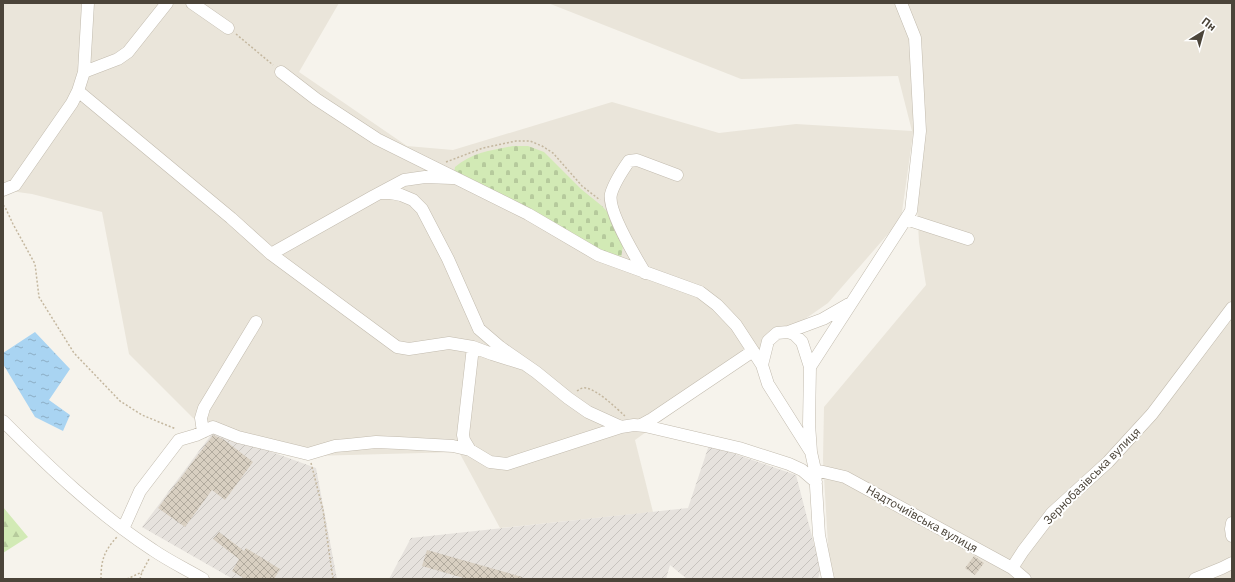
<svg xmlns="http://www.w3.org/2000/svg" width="1235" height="582" font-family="'IBM Plex Sans',sans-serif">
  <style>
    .residential { fill: #eae5da }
    .industrial { fill: url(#industrial-furrows) }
    .forest { fill: url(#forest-firs) }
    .cemetery { fill: url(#cemetery-stones) }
    .water { fill: url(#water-ripples) }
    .building { fill: url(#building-cross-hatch) }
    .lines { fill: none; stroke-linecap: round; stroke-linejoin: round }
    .minor-casing { stroke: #c2bbae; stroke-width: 13 }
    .path { stroke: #c4b79f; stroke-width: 1.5; stroke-dasharray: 2 2; stroke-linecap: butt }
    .minor { stroke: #fff; stroke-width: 12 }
    .labels { text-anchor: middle; stroke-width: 4; stroke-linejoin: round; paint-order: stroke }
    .street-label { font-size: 12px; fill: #4b4439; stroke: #fff }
  </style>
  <defs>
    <pattern id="industrial-furrows" width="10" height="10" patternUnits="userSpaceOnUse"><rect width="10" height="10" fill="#e6e2dd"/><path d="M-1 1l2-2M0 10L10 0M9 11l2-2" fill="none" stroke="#c7c3be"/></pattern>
    <pattern id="forest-firs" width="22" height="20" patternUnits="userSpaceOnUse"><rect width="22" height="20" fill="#d2eab5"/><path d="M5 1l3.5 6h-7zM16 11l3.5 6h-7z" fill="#b6ca9c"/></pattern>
    <pattern id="cemetery-stones" width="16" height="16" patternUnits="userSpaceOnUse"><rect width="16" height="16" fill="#d2eab5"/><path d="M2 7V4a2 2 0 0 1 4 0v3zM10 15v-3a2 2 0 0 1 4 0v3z" fill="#b6ca9c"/></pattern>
    <pattern id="water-ripples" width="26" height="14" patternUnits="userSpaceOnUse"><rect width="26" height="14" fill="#a9d4f2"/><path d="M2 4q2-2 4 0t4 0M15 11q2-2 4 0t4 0" fill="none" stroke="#8caec5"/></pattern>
    <pattern id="building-cross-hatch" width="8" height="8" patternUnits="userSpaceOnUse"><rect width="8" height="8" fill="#d8cfc1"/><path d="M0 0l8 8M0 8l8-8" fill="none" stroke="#b1aa9e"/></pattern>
  </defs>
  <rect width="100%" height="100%" fill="#f6f3ec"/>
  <path class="residential" d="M3,3H339L299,72L407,146L453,150L612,102L719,133L796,124L912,131L898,76L741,79L548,3H1232V579H830L823,460L824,407L926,285L919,242L913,134L901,219L828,303L749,358L635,440L653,512L500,528L459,452L312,456L193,418L129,354L102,212L32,194L3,190Z"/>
  <path class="industrial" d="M214,431L316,468L337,579H233L142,527Z
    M709,445L796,475L815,548L822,564L818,579H687L670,565L666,579H389L411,538L688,508Z"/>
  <path class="forest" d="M3,507L28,537L3,553Z"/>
  <path class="cemetery" d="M513,146H528L544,152L581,189L602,206L610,215L623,246L621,258L616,262L454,173L455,167C471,153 492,150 513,146Z"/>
  <path class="water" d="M35,332L70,369L49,400L70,415L63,431L35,417L3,364V353Z"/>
  <path class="building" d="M213,435L223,439L253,462L225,500L212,490L185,527L158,508Z
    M219,532L244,551L246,548L280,569L274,579H245L232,571L239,559L213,539Z
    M427,550L522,577V579H467L422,566Z
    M974,556L984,563L975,575L965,568Z"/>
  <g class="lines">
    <g class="minor-casing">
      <path id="minor" d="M192,3L228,28
        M84,72L118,59L128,52L167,3
        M281,72L316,99L377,139L528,214L598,255L700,292L717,305L736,325L753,351L762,365L768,384L811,452
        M78,91L231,218L271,254L397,347L409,349L449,343L473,347L492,354L524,364
        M3,190L15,185L72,103L78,91L84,72L88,3
        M380,193H391L401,195L413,200L422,209L448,259L479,329L500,347L536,372L568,398L588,412L621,427
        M906,219L968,239
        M271,254L374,196L404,180L425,177L452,178
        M645,273C636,258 607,210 611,194C614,183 622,171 629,161L637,160L677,175
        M788,332L823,319L849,304
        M762,365L768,341L777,333L788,332L794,334L802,342L810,367L809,424L811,452L815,470L819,535L828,579
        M810,367L911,211L920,131L915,38L901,3
        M3,421C50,468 98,514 153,550C169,561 186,569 203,579
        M641,425L652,419L753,351
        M203,432L201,418L204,408L256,322
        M470,450L464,440L463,435L473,347
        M815,470L845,477L1012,568L1025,579
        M1232,523L1231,529L1232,536
        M123,529L140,491L179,440L196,435L213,427L238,437L308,454L335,446L347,445L376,442L399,443L453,446L470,450L490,462L507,464L621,427L634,425L645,426L739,448L789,464L802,470L816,482
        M1012,568L1023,551L1052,513L1108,462L1152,414L1232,308
        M1195,579L1222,568L1232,563"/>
    </g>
    <path class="path" d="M236,34L273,65
      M446,162L483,148L516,141H530L542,146L553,153L582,186L600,200
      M3,205L5,207L13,224L35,264L39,297L74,353L120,401L142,415L176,429
      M577,391C580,389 583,387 586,388C598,390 616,408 625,416
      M311,463L323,510L333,579
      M101,579C101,560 104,551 117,537
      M127,579L142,572
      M140,579L142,572L149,559"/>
    <use href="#minor" class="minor"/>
  </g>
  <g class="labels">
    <g class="street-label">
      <text transform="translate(1092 476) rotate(-45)" y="4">Зернобазівська вулиця</text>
      <text transform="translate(922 519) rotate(29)" y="4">Надточиївська вулиця</text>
    </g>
  </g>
  <rect width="1235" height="582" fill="none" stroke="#4b4439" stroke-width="8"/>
  <g transform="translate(1203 32) rotate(37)" stroke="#ffffff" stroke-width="3" paint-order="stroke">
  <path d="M0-3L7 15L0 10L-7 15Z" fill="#4b4439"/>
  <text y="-6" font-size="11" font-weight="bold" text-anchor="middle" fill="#4b4439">Пн</text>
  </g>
</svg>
